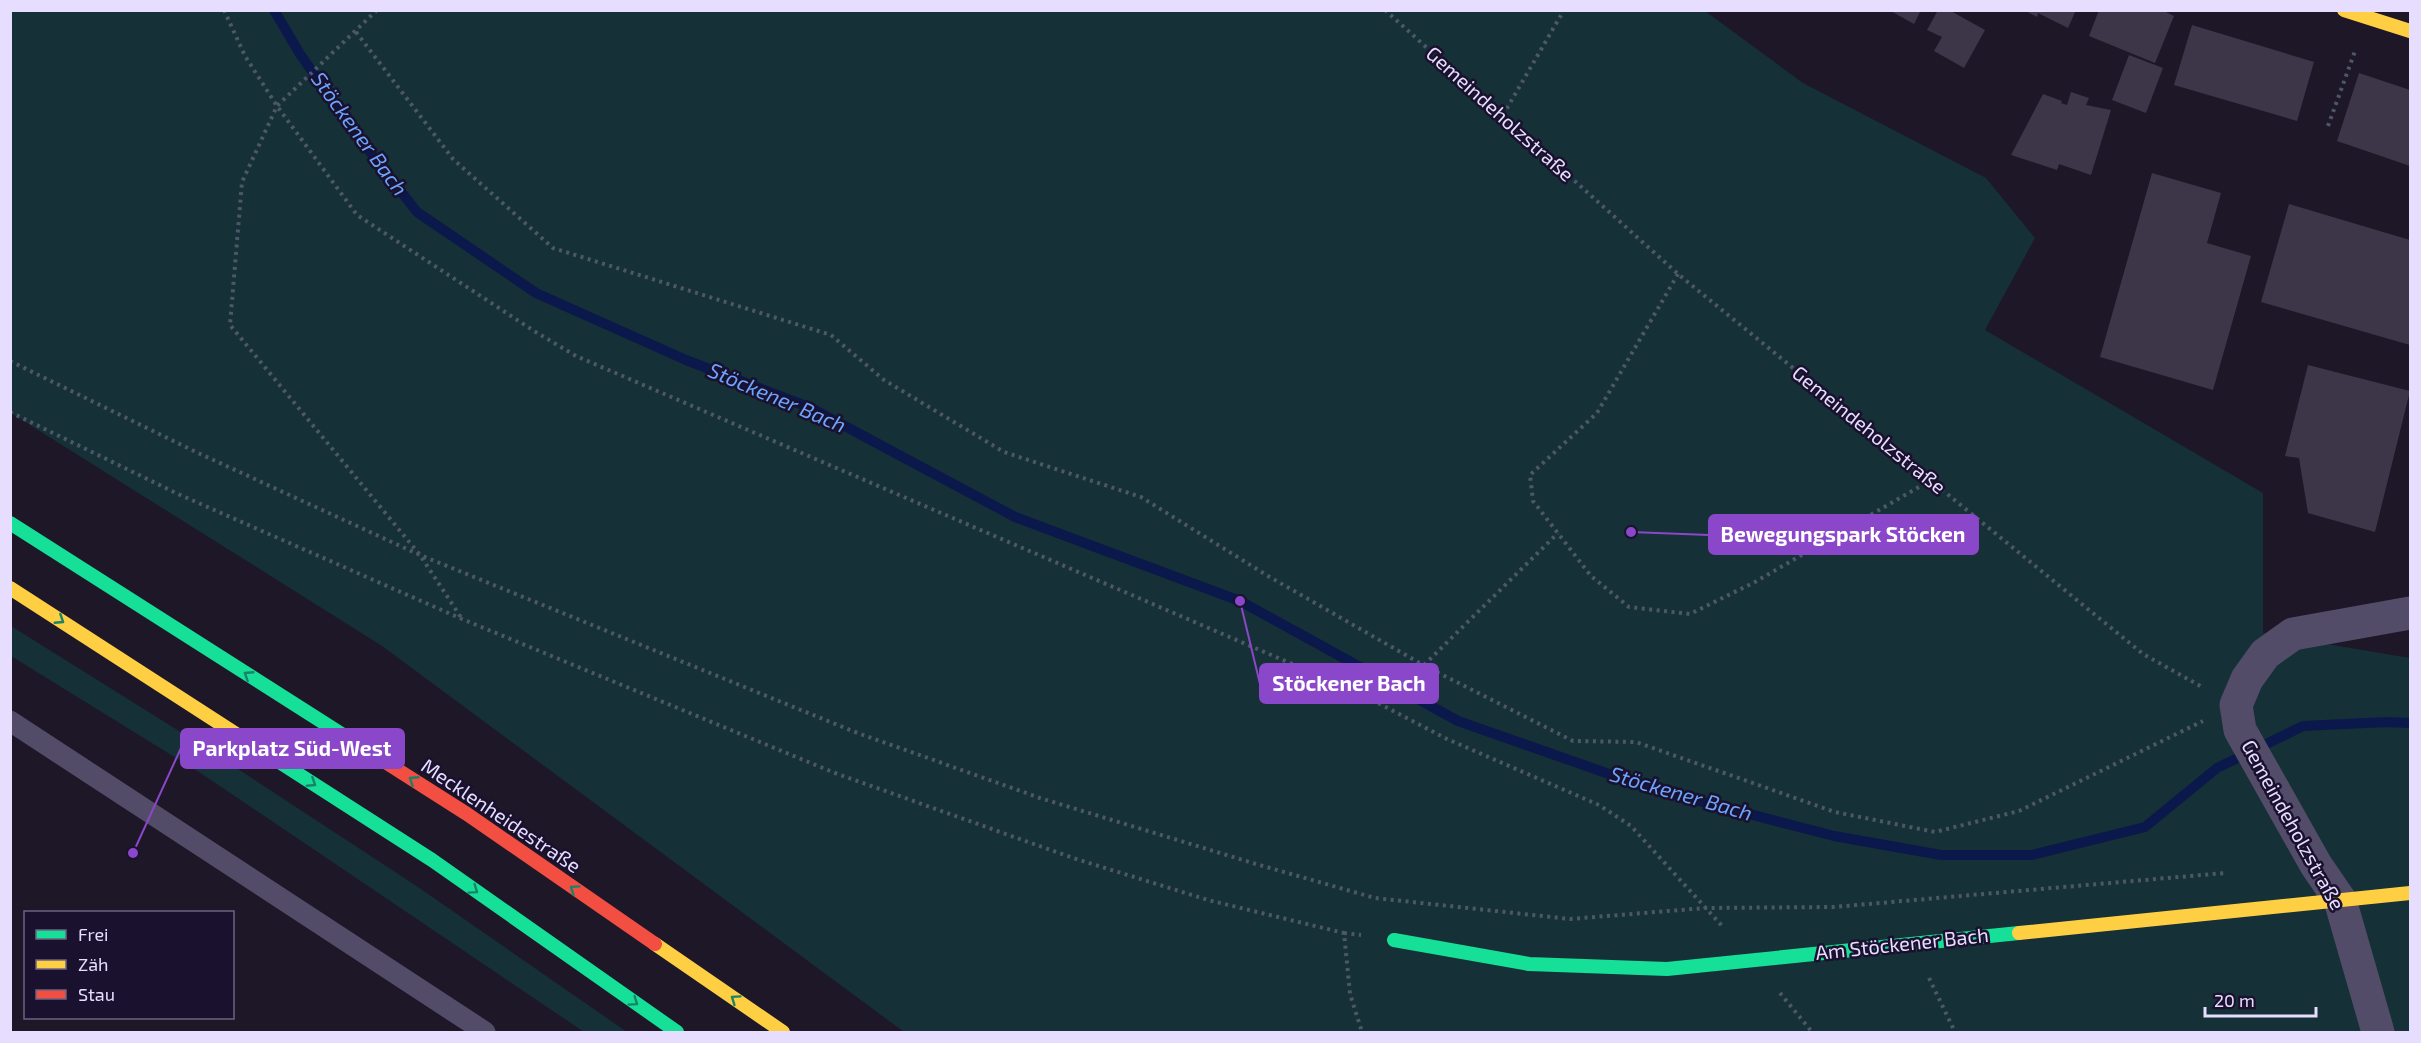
<svg xmlns="http://www.w3.org/2000/svg" width="2421" height="1043" font-family="'Exo 2',sans-serif">
  <style>
    .green { fill: #153036 }
    .lines { fill: none; stroke-linecap: round; stroke-linejoin: round }
    .stream { stroke: #0b184b; stroke-width: 10 }
    .building { fill: #3c3648 }
    .path { stroke: #4d5769; stroke-width: 4; stroke-dasharray: 3 4.5; stroke-linecap: butt }
    .lane { stroke: #524c68; stroke-width: 21 }
    .street { stroke: #524c68; stroke-width: 33 }
    .fast { stroke: #16e098; stroke-width: 14 }
    .slow { stroke: #ffcf43; stroke-width: 14 }
    .jam { stroke: #f24e42; stroke-width: 14 }
    .oneway { stroke: #188368 }
    .labels { text-anchor: middle; stroke-width: 5; stroke-linejoin: round; paint-order: stroke }
    .street-label { font-size: 20px; fill: #e6ddff; stroke: #1a112e }
    .water-label { font-size: 21px; font-style: italic; fill: #6ba5ff; stroke: #1a112e }
    .leader { fill: none; stroke: #8b47c9; stroke-width: 2 }
    .callout-dot { fill: #8b47c9; stroke: #1a112e; stroke-width: 2 }
    .callout { fill: #8b47c9; stroke: #8b47c9; stroke-width: 2 }
    .callout-label { font-size: 21px; text-anchor: middle; font-weight: bold; fill: #fff }
  </style>
  <rect width="100%" height="100%" fill="#1d1728"/>
  <path class="green" d="M10,11H1705L1803,83L1986,178L2035,238L1985,330L2263,493V633L2410,658V1032H904L382,646L11,413Z
    M11,626L203,746L415,885L627,1032H584L202,774L11,656Z"/>
  <g class="lines">
    <path class="stream" d="M274,10L300,54L359,138L417,212L536,293L686,360L811,408L1015,517L1240,601L1458,721L1649,788L1834,836L1941,855H2032L2145,827L2217,768L2246,754
      M2258,748L2303,726L2387,722L2410,723"/>
  </g>
  <path class="building" d="M1889,10H1921L1914,24Z
    M1938,10H1949L1985,30L1964,68L1934,51L1942,37L1927,30Z
    M2024,10H2076L2068,28L2038,13L2037,17Z
    M2099,10H2162L2174,16L2155,63L2089,36Z
    M2192,25L2314,62L2297,121L2174,85Z
    M2129,55L2163,68L2146,113L2112,100Z
    M2359,73L2410,90V166L2337,141Z
    M2071,92L2089,98L2086,105L2111,110L2091,175L2059,164L2057,170L2011,155L2043,94L2062,101L2061,103L2067,105Z
    M2152,173L2221,193L2207,243L2251,256L2213,390L2100,357Z
    M2289,204L2410,240V345L2261,302Z
    M2308,365L2410,391L2375,532L2308,513L2299,458L2285,456Z"/>
  <g class="lines">
    <path class="path" d="M224,10L245,56L277,106L357,215L534,331L576,356L1355,691L1447,739L1599,805L1631,826L1724,928
      M377,10L277,106L242,182L230,325L420,555L462,619
      M1385,10L1678,274L2143,654L2204,688
      M356,32L453,159L553,248L831,335L884,380L1004,452L1141,497L1268,576L1423,665L1573,741L1636,742L1835,812L1935,832L2019,811L2203,721
      M1503,115L1564,10
      M2328,126L2355,51
      M1678,274L1597,413L1530,475L1533,501L1591,576L1629,607L1690,614L1755,582L1931,480
      M10,361L196,452L420,555L855,732L1040,798L1256,864L1375,898L1570,919L1705,908L1834,907L2225,873
      M10,412L178,494L462,619L835,773L1073,858L1208,900L1344,933L1350,994L1362,1032
      M1424,665L1558,533
      M1344,933L1361,935
      M1929,978L1955,1032
      M1780,993L1812,1032"/>
    <path class="lane" d="M10,721L485,1032"/>
    <path class="street" d="M2378,1032L2340,900L2316,865L2240,730L2236,705L2247,679L2265,654L2293,634L2410,613"/>
    <path class="fast" d="M10,523L368,751
      M278,761L432,860L677,1032
      M1394,940L1529,964L1667,969L2019,933"/>
    <path class="slow" d="M2344,10L2410,31
      M10,588L278,761
      M2019,933L2410,893
      M655,944L783,1032"/>
    <path class="jam" d="M368,751L467,814L655,944"/>
  </g>
  <defs><path id="oneway-chevron" d="M-2-3.5L2.5 0L-2 3.5" fill="none" stroke-width="1.6" stroke-linecap="round" stroke-linejoin="round" transform="scale(1.5)"/></defs>
  <g class="oneway">
    <use href="#oneway-chevron" transform="translate(60 620) rotate(33)"/>
    <use href="#oneway-chevron" transform="translate(248 675) rotate(-147)"/>
    <use href="#oneway-chevron" transform="translate(413 780) rotate(-147)"/>
    <use href="#oneway-chevron" transform="translate(312 783) rotate(33)"/>
    <use href="#oneway-chevron" transform="translate(574 889) rotate(-145)"/>
    <use href="#oneway-chevron" transform="translate(474 890) rotate(35)"/>
    <use href="#oneway-chevron" transform="translate(735 999) rotate(-145)"/>
    <use href="#oneway-chevron" transform="translate(634 1002) rotate(35)"/>
  </g>
  <g class="labels">
    <g class="street-label">
      <text transform="translate(1500 114) rotate(42)" y="7">Gemeindeholzstraße</text>
      <text transform="translate(1869 430) rotate(39)" y="7">Gemeindeholzstraße</text>
      <text transform="translate(501 816) rotate(34)" y="7">Mecklenheidestraße</text>
      <text transform="translate(2293 825) rotate(61)" y="7">Gemeindeholzstraße</text>
      <text transform="translate(1902 944) rotate(-6)" y="7">Am Stöckener Bach</text>
    </g>
    <g class="water-label">
      <text transform="translate(359 134) rotate(54)" y="7">Stöckener Bach</text>
      <text transform="translate(777 398) rotate(23)" y="7">Stöckener Bach</text>
      <text transform="translate(1681 794) rotate(16)" y="7">Stöckener Bach</text>
    </g>
  </g>
  <path class="leader" d="M1631 532L1709 535M1240 601L1260 684M133 853L181 748"/>
  <g class="callout-dot">
    <circle cx="1631" cy="532" r="6"/>
    <circle cx="1240" cy="601" r="6"/>
    <circle cx="133" cy="853" r="6"/>
  </g>
  <g class="callout">
    <rect x="1709" y="515" width="269" height="39" rx="6"/>
    <rect x="1260" y="664" width="178" height="39" rx="6"/>
    <rect x="181" y="729" width="223" height="39" rx="6"/>
  </g>
  <g class="callout-label">
    <text x="1843" y="542">Bewegungspark Stöcken</text>
    <text x="1349" y="691">Stöckener Bach</text>
    <text x="292" y="756">Parkplatz Süd-West</text>
  </g>
  <rect width="2421" height="1043" fill="none" stroke="#e6ddff" stroke-width="24"/>
  <rect x="24" y="911" width="210" height="108" fill="#1a112e" stroke="#6c6382" stroke-width="1.5"/>
  <rect x="36" y="930" width="30" height="9" fill="#16e098" stroke="#6c6382" stroke-width="1.5"/>
  <text x="78" y="941" font-size="18" fill="#e6ddff">Frei</text>
  <rect x="36" y="960" width="30" height="9" fill="#ffcf43" stroke="#6c6382" stroke-width="1.5"/>
  <text x="78" y="971" font-size="18" fill="#e6ddff">Zäh</text>
  <rect x="36" y="990" width="30" height="9" fill="#f24e42" stroke="#6c6382" stroke-width="1.5"/>
  <text x="78" y="1001" font-size="18" fill="#e6ddff">Stau</text>
  <path d="M2205 1007v9h111v-9" fill="none" stroke="#e6ddff" stroke-width="3"/>
  <text x="2214" y="1007" font-size="18" fill="#e6ddff" stroke="#1a112e" stroke-width="4.5" paint-order="stroke">20 m</text>
</svg>
